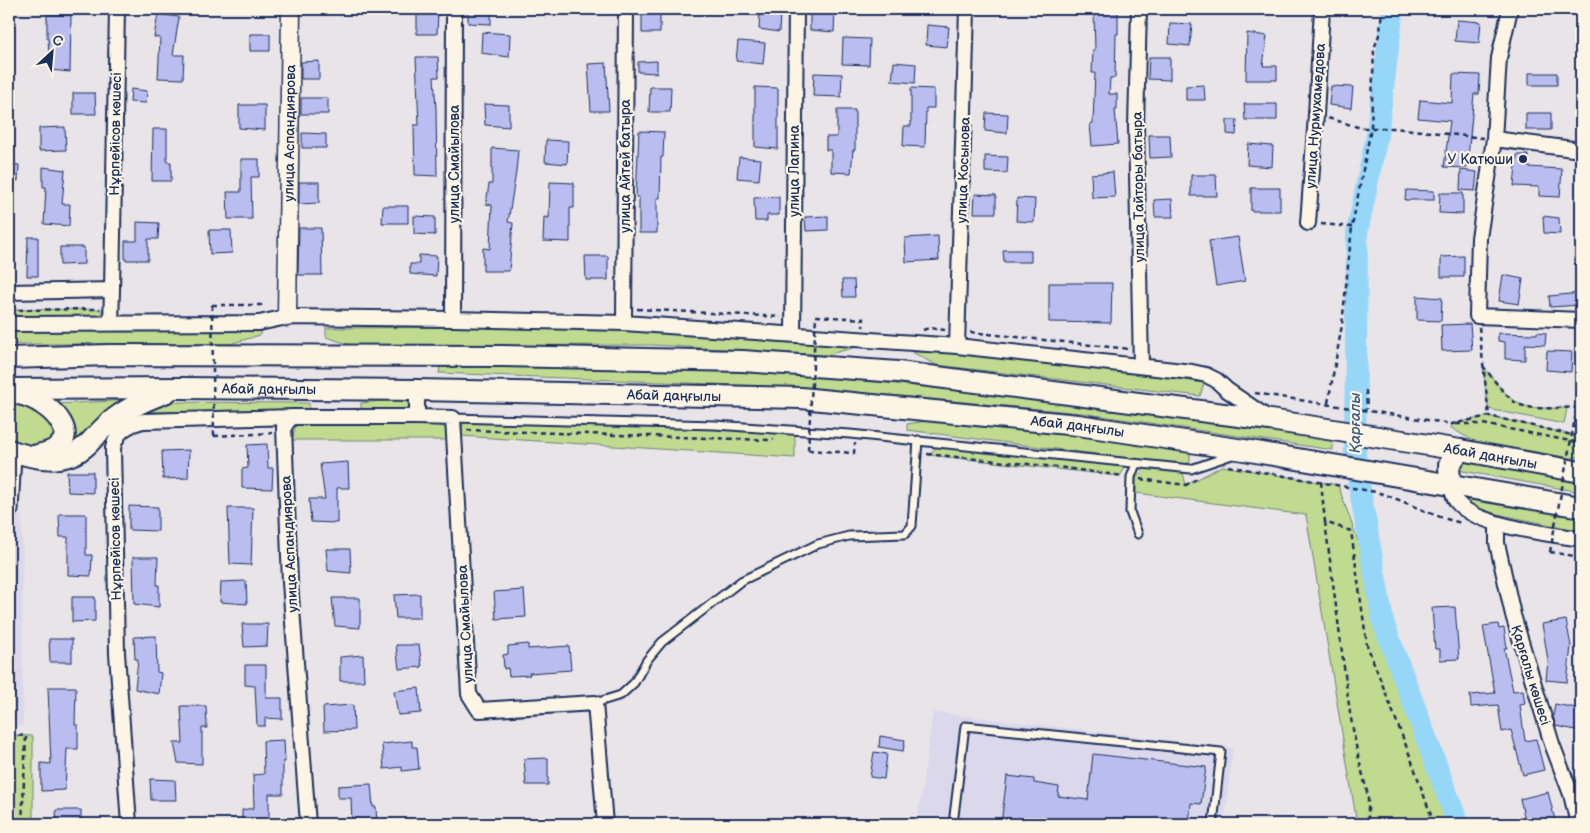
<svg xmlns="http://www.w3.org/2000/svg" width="1590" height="833" font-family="'Balsamiq Sans',sans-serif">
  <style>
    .built { fill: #dad8ea }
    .green { fill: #c0da90; stroke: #6e8477 }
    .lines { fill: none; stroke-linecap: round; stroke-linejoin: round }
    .river { stroke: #96d7f7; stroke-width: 22 }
    .building { fill: #babdef; stroke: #1b2f5e }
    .service-casing { stroke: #1b2f5e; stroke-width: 11 }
    .minor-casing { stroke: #1b2f5e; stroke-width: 18 }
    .tertiary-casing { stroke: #1b2f5e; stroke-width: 21 }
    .secondary-casing { stroke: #1b2f5e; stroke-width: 24 }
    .path { stroke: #1b2f5e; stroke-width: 2.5; stroke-dasharray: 5 4; stroke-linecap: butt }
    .service { stroke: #fcf5e5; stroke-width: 7 }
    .minor { stroke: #fcf5e5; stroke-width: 14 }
    .tertiary { stroke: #fcf5e5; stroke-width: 18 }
    .secondary { stroke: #fcf5e5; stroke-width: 20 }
    .path-bridge { stroke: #1b2f5e; stroke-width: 2.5; stroke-dasharray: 5 4; stroke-linecap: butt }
    .poi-dot { fill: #1b2f5e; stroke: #fcf5e5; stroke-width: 2 }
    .labels { text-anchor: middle; stroke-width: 4.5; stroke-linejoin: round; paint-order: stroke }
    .street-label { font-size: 14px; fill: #1b2f5e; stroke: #fcf5e5 }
    .poi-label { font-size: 14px; fill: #1b2f5e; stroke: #fcf5e5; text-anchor: end }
    .water-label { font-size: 15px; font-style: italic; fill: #3a5984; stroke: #fcf5e5 }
  </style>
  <rect width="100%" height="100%" fill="#e8e4e8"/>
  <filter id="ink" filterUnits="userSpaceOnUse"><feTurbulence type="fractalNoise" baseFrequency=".02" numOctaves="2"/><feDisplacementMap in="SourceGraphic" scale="10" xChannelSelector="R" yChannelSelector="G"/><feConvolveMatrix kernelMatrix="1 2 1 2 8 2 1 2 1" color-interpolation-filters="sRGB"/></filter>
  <g filter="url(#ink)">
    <path class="built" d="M9,516H22L23,726L9,725Z
      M933,712L1233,748L1224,824H917Z"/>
    <path class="green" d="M103,309L99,317L9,318V310Z
      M541,327L857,343V347L826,355L652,345L354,346L326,337V328Z
      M260,328V335L230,344H9V332Z
      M912,352C1010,352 1108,369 1204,383L1200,396L936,365Z
      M1483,366C1493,379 1503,393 1516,402C1527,410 1554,408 1567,408L1564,424L1488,409Z
      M440,367L611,368L812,375L1084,404L1333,439V450L1081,413L812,388L439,373Z
      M400,399L410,404L408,407L404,410L361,409V403Z
      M131,400L77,446L71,443L73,422L57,404Z
      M164,402L309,403V411L137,412Z
      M9,403H21L47,413L57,437L44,446L17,444L9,441Z
      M1489,416L1581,437V457L1572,458L1477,443L1451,428L1452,424Z
      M463,418L795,430V458L462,436Z
      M940,419L1187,449L1190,454V462L1182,465L907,430V424Z
      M309,423H440L446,430L447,440H292L296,424Z
      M940,443L1128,463L1120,476L929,455Z
      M1461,461L1581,482V492L1457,470Z
      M1148,465L1182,469L1186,485L1222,466L1338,485L1459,824H1357L1306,515L1136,493V478Z
      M1465,496L1558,510L1581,521V531L1482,511L1466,503Z
      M9,735L33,736V824H9Z"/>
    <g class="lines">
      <path class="river" d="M1393,9L1377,135L1357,233L1355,461L1383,622L1458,824"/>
    </g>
    <path class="building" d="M468,9H491V24L468,23Z
      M760,9L780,12L779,32L759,29Z
      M810,9H835L834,32L810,30Z
      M417,11H438L437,34H417Z
      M1094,12H1118V34H1116L1115,78H1110L1109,94H1117V110H1115L1118,144L1092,146L1090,124L1093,123L1095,73H1092L1093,50H1095Z
      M158,14L179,17L173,55H184L183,79L158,78L160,38L154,37Z
      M642,14H660V33H642Z
      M47,15H71L70,72L50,70L48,39H47Z
      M1457,20L1481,22L1479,43L1455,41Z
      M1170,23L1192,24L1190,46L1169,44Z
      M927,25L949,27L947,47L926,45Z
      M482,32L510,34L509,57L481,53Z
      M1247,33L1267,36L1263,66H1277V80H1246Z
      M250,34H270V51H250Z
      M843,38L870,39L869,65L842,64Z
      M738,41L765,43L763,64L736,61Z
      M416,57H438L439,77H434L436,108L437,176L415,175L414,125H419Z
      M1149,57H1170V80L1148,79Z
      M319,61V79H301V62Z
      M657,61V73L638,72V62Z
      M894,62L916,64L915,83L892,81Z
      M606,63L609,111H591L588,64Z
      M814,73L842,74L841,97L813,96Z
      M1529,73H1557V85H1529Z
      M1453,74L1480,75L1479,94H1474L1467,168L1444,167L1450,121L1418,118L1420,100L1452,103Z
      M1204,85L1205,100H1186V86Z
      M1331,86L1353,87L1351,108L1329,105Z
      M650,87H671L670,112H649Z
      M755,87L778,88V149L755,147Z
      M911,88L934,89V108H926L925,147L903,146L904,126H911Z
      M131,89L147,91L146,103L130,102Z
      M73,93H95L96,114H73Z
      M301,98H328V114H301Z
      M484,104L509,105V127L485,125Z
      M1244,104H1277V120H1245Z
      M239,105H265V130L239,128Z
      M837,110H855V150H853L851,173L831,172V150H826V137H837Z
      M986,113L1008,114L1007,133L985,131Z
      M1526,113H1551V130H1526Z
      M1227,120H1237L1236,135L1227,134Z
      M65,127L66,150L39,151V128Z
      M153,129H167V162H171V181H152Z
      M639,131L664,132L663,157H661L660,198H657V233H639V197H636Z
      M302,133L326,134V148H302Z
      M1149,135H1170L1171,157L1150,158Z
      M546,140L568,141L567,164L545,162Z
      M1248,144L1273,146L1272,167L1247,165Z
      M492,148L518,150L516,172L508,222L513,223L509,271H483V248L490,249L492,205L486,204L489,184H492Z
      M1517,155H1528V167L1562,169L1560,197L1539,196V187L1514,186Z
      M985,156L1008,157L1007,173L985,172Z
      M739,157L761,159L759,180L737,178Z
      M241,159H259V177H251L252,219H228L227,192H241Z
      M9,164L19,165L18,181L9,180Z
      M43,167L65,170L62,204H70L69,226L44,224L46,187H43Z
      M1461,170L1477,172L1475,191L1460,190Z
      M1113,172L1115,197L1092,198L1091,174Z
      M1191,175H1216L1217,196H1191Z
      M299,182H319V203L299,204Z
      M550,182L574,183V208H570V242L543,241L544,217L549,218Z
      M1251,188H1280V211H1251Z
      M1406,190L1434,191V200H1405Z
      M1440,193H1463V214L1439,213Z
      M975,194L996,195V213H974Z
      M779,197V215H767V221H755L754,198Z
      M1017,198L1035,199L1034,222L1016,221Z
      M1172,199L1173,217H1155L1154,200Z
      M383,206H408V223H382Z
      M414,216L435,217V235L414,234Z
      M828,216V230L806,231L805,217Z
      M1543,216L1559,218L1560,234L1544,233Z
      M137,222L159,223L158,239H148V260H125V241H137Z
      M299,228H321L322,275H298Z
      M209,230H231L232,253L210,254Z
      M938,236L939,260L906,262L905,238Z
      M28,237H38V276H27Z
      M1238,237L1245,281L1216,286L1209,241Z
      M60,247H84V264L60,265Z
      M1003,250H1031V262H1004Z
      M419,255L437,256L436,276L410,274V264H419Z
      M585,256H608V280H586Z
      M1464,256V277H1441V257Z
      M1503,275L1523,279L1519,304L1499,301Z
      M842,280H854L855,297H843Z
      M1049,283H1112L1111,323L1049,322Z
      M1581,293V305L1550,307L1549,296Z
      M1417,296L1442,298L1441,321L1417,320Z
      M1470,324L1472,350L1442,351L1441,325Z
      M1537,332L1546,333L1545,345L1525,344V360L1505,359V342L1498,341V333L1537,334Z
      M1547,351L1572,352L1571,372L1546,370Z
      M267,444L268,468H273L272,489L242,488V469L248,468L247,445Z
      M189,450L188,478L163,479L162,451Z
      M348,462L349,488H337V523L311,522L309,499H325L320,464Z
      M67,472H93V493L68,492Z
      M129,506L158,507V531L129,530Z
      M228,508H253L251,565L230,564Z
      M59,514H86V555H92L91,576L68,575V537H60Z
      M326,549H350L351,573L328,571Z
      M133,557H158L157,585H159V607L134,604Z
      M246,581L247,604L220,602L221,582Z
      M524,590L526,617L496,619L494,592Z
      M420,594V618H396L394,595Z
      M72,597H95V621L72,622Z
      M332,598H360V628L335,626Z
      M1455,607L1459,659L1440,660V649H1435L1432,608Z
      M1566,620L1571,646L1567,682L1546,680L1548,660L1542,624Z
      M242,624H268L267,646L244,647Z
      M1498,624L1499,629L1504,628L1507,648H1504L1513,691L1523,690L1525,704L1520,705L1525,741L1536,739L1544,770L1523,775L1511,730L1502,732L1498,705L1471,707L1470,695L1495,693L1483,626Z
      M156,636L157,672L161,673L159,694L135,689L138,659H135L134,637Z
      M49,639H72V662H50Z
      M528,644V649L569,646L571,670L529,673L530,675L509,676L508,668L504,669L503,655L508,654V646Z
      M396,645H419L422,667L399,669Z
      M363,655L364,681H340V657Z
      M245,665H266V698H282V719L265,718V726H257L255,686L245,685Z
      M48,687H76L75,725H78V749H67L65,790L41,791V763L51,764Z
      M419,688L421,713L398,715L394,691Z
      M1555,704L1581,709V731L1556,726L1553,716Z
      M353,705L354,730L324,731L323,707Z
      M181,706H206L207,728H202V764L178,763L174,743H183Z
      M880,736L905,740L903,751L879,747Z
      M284,740L285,762H283V794H269V824H242V810L254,808L253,775L264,774L263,741Z
      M412,741V747H417L419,769L402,771V767L384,769L382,744Z
      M874,752L887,754L884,779L870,777Z
      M1093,754L1206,767L1201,804L1191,803L1189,824H1001L1007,776L1034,779V783L1059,787L1058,796L1088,800Z
      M548,758V785H526L524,759Z
      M150,779L175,780L176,800H151Z
      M371,784L373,807H376L377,824H352L351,798H338V786Z
      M1548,792L1556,824H1526L1520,799Z
      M56,810H81V824H57Z"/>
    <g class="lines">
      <g class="service-casing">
        <path id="service" d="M453,418L715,425L850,434L1191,469L1232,455
          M1136,464L1131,477L1130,512L1138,534
          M14,511L17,455
          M595,703L621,695L634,683L647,660L662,642L741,581L818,544L849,536L905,534L912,526L918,440
          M953,824L965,726L1221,752L1213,824"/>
      </g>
      <g class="minor-casing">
        <path id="minor" d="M1139,9L1136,126L1141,366
          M1510,9L1499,58L1494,139L1479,238L1477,316L1581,320
          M1494,139L1581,150
          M1308,223L1316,115L1322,9
          M112,290L117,9
          M9,292L112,290L111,323
          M453,319L454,9
          M624,323L626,9
          M9,324L259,323L287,317L453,319L624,323L957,346L1192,372L1206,375L1216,380L1227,390L1268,418
          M793,334L796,9
          M957,346L967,9
          M417,417L453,418L469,694L479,710L595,703L605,824
          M1450,484C1452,489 1453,495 1455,499C1470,526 1552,534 1581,539
          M1497,524V543L1513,615L1552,744L1571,794L1578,824
          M129,824L117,653L113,448C117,431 127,425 143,421L293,417
          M308,824L290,582L284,427L288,421L293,417H417V390"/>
      </g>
      <g class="tertiary-casing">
        <g id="tertiary">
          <path id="s1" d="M287,317L291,9"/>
        </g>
      </g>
      <g class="secondary-casing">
        <g id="secondary">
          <path id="s2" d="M9,358L109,355L502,356L743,361L898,372L1270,420L1460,450L1581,472"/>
          <path id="s3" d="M9,389L180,388L417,390L801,398L1078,425L1244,450L1581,507"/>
          <path d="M18,394C52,400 93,445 37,455"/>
          <path d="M9,450C35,459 65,466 88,444C97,435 105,425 115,418C131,406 149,399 167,392"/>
          <path d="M1450,484L1449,465L1460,450"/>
        </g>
      </g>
      <path class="path" d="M1328,118L1361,128H1395L1483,138
        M1321,224L1352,227
        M212,305H261V310
        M637,309L781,317
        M9,310L100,309
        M816,316L864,319L863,327
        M1479,327L1489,416
        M923,330L929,328L945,330
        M970,332L1129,349
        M1483,366C1492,377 1506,398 1518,404C1538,412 1561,406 1581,408
        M1366,390L1367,409
        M1255,393L1452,424L1489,416L1581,437
        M1328,403L1342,325L1352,227L1371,128L1374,49L1380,32L1382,9
        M1575,418L1581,419
        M1456,424H1483L1581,443
        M467,430L769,440L774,439
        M214,436L272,433
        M808,450L854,453L855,443
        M927,454L1057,467L1123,476
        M1228,466L1376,492C1405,500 1432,517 1462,523
        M1140,479L1186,485L1200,477
        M1321,482L1325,522L1351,531L1367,645L1410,756L1434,824
        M1325,522L1350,713L1357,751L1368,796V824
        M1550,552L1581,557
        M9,735L26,736L22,824"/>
      <use href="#service" class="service"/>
      <use href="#minor" class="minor"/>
      <use href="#tertiary" class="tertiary"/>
      <use href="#secondary" class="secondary"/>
      <path class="path-bridge" d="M212,305L214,436
        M808,450L816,316
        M1550,552L1575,418"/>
    </g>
  </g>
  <circle class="poi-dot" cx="1523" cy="159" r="5"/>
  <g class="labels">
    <g class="street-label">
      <text transform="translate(1315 116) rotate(-86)" y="5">улица Нурмухамедова</text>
      <text dy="5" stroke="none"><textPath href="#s1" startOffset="184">улица Аспандиярова</textPath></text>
      <text transform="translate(115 134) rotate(-89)" y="5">Нұрпейісов көшесі</text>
      <text transform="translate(454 164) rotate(-90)" y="5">улица Смайылова</text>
      <text transform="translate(625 166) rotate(-90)" y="5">улица Айтей батыра</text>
      <text transform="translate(963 170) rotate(-88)" y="5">улица Косынова</text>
      <text transform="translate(794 171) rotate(-90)" y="5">улица Лапина</text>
      <text transform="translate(1138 187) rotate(-91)" y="5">улица Тайторы батыра</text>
      <text dy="5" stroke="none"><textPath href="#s3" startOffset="260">Абай даңғылы</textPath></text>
      <text dy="5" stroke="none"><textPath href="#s3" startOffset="665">Абай даңғылы</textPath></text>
      <text dy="5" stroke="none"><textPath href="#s3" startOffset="1070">Абай даңғылы</textPath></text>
      <text dy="5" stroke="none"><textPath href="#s2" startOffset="1488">Абай даңғылы</textPath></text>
      <text transform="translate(115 539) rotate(-91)" y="5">Нұрпейісов көшесі</text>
      <text transform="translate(289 544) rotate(-93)" y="5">улица Аспандиярова</text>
      <text transform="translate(465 624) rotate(-93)" y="5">улица Смайылова</text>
      <text transform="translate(1531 675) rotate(73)" y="5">Қарғалы көшесі</text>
    </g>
    <g class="poi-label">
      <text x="1513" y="164">У Катюши</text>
    </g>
    <g class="water-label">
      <text transform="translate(1355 423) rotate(-90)" y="5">Қарғалы</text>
    </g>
  </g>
  <rect width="1590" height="833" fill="none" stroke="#fcf5e5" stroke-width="30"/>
  <rect x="15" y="15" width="1560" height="803" fill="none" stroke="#1b2f5e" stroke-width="2" filter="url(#ink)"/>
  <g transform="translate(52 52) rotate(26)" stroke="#fcf5e5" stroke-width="4" paint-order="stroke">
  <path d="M0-4L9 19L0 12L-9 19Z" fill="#1b2f5e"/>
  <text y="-8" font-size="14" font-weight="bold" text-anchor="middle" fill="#1b2f5e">С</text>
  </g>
</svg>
